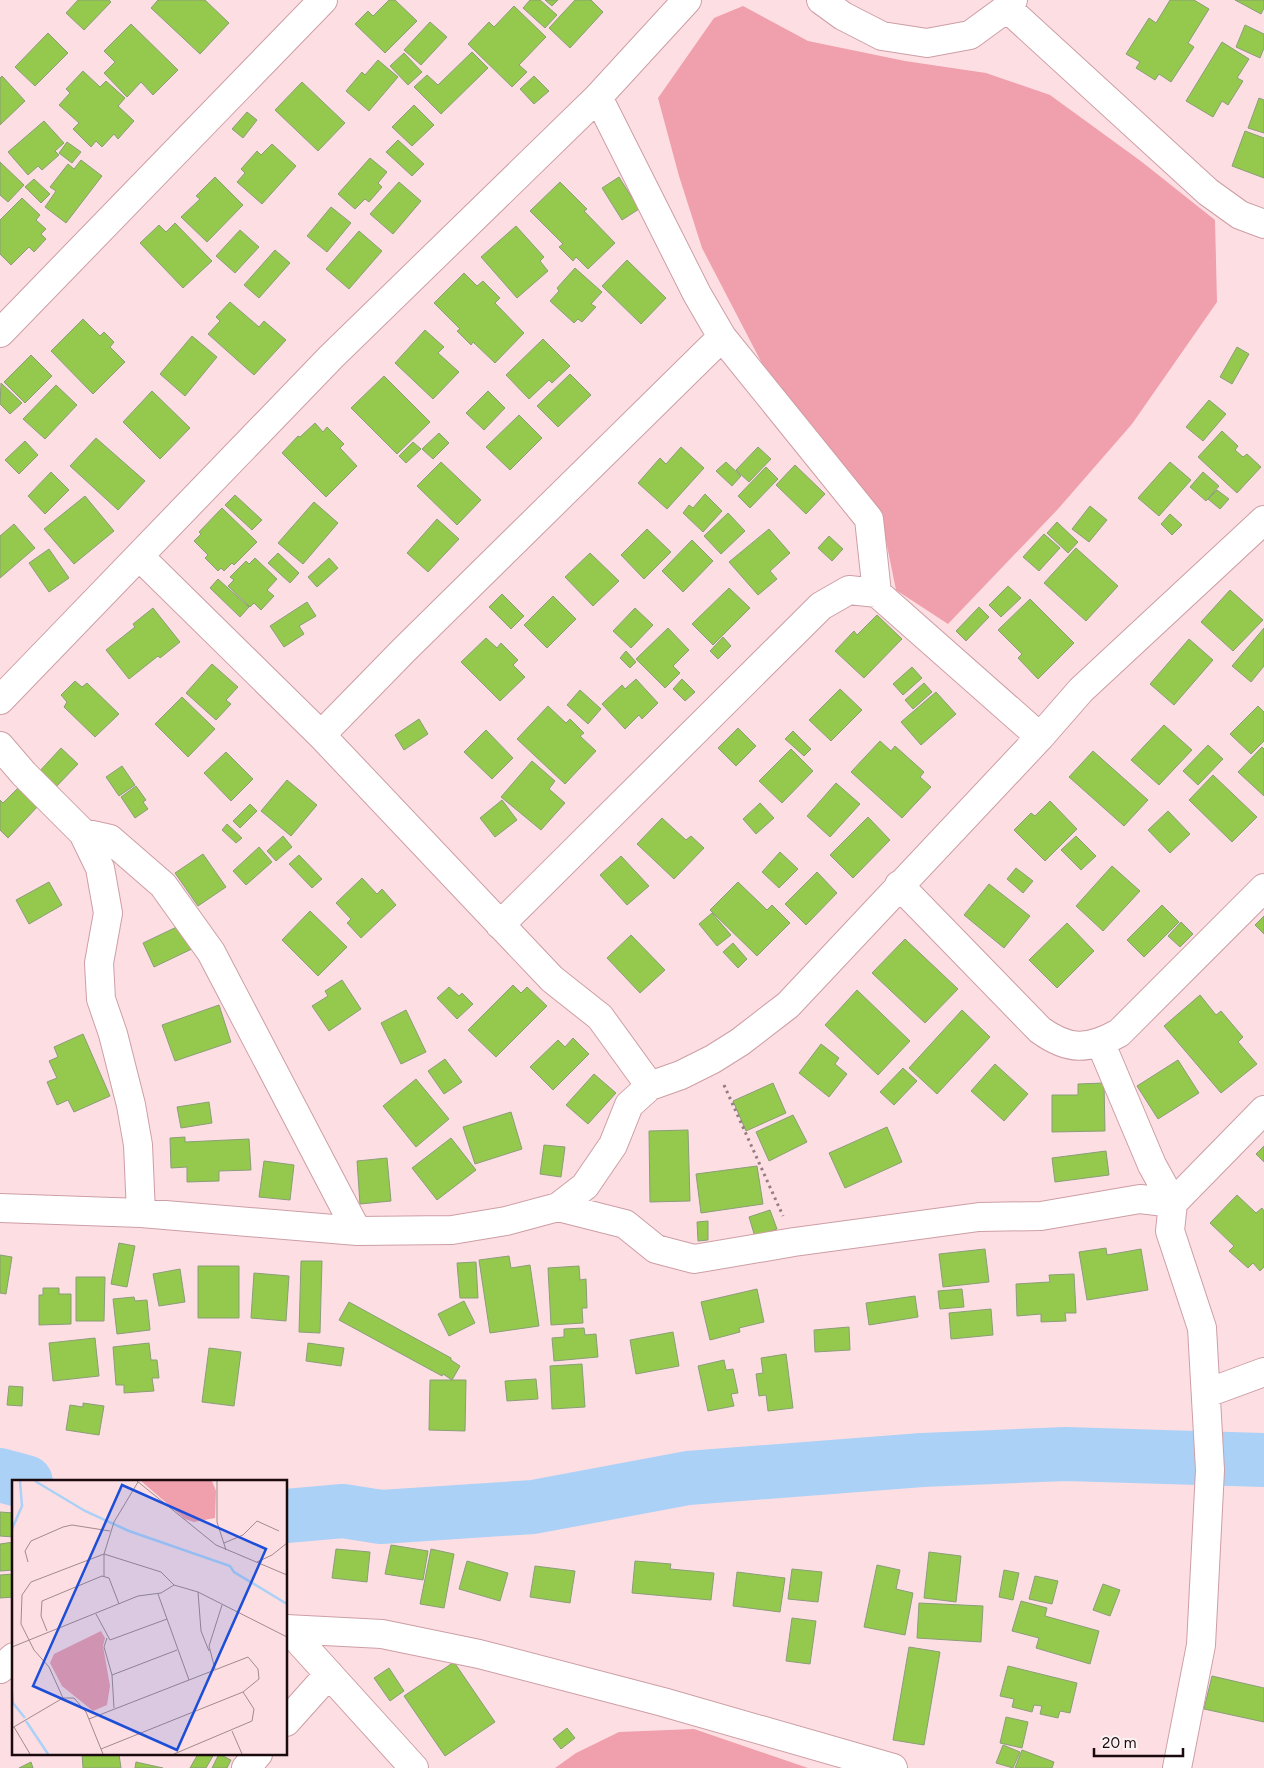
<svg xmlns="http://www.w3.org/2000/svg" width="1264" height="1768" font-family="Figtree,sans-serif">
  <style>
    .forest { fill: #f09fac }
    .lines { fill: none; stroke-linecap: round; stroke-linejoin: round }
    .river { stroke: #acd1f6; stroke-width: 54 }
    .building { fill: #95c94d; stroke: #8b9d78 }
    .minor-casing { stroke: #cd9ea5; stroke-width: 30 }
    .path { stroke: #947c80; stroke-width: 3; stroke-dasharray: 2.5 4; stroke-linecap: butt }
    .minor { stroke: #fff; stroke-width: 28 }
    .inset-river { fill: none; stroke: #acd1f6; stroke-width: 2.5 }
    .inset-road { fill: none; stroke: #a28a8d; stroke-width: 1 }
    .view { fill: #1d4ed8; fill-opacity: 0.15; stroke: #1d4ed8; stroke-width: 2.5 }
    .inset-edge { fill: none; stroke: #1a0a0d; stroke-width: 2.5 }
  </style>
  <rect width="100%" height="100%" fill="#fddfe3"/>
  <path class="forest" d="M743,6L808,41L905,61L986,73L1050,95L1142,162L1215,220L1217,302L1132,424L1058,509L948,624L896,590L882,521L769,377L702,248L679,176L658,98L714,18Z
    M694,1729L808,1768H555L576,1753L619,1732Z"/>
  <g class="lines">
    <path class="river" d="M0,1475L26,1482
      M286,1516L343,1511L381,1517L533,1507L688,1478L922,1460L1066,1454L1264,1460"/>
  </g>
  <path class="building" d="M78,0H109L111,2L84,30L66,13Z
    M158,0H205L229,23L200,54L151,8Z
    M389,0H395L417,21L385,53L355,24L368,11L373,16Z
    M530,0H540L557,15L545,28L523,8Z
    M545,0H558L552,6Z
    M575,0H591L603,12L570,48L549,28Z
    M1170,0H1194L1209,9L1188,43L1194,47L1171,82L1159,74L1155,80L1136,68L1140,62L1126,54L1149,18L1156,23Z
    M1235,0H1264V8L1261,14Z
    M514,6L546,37L519,65L527,72L512,87L468,44L489,22L494,27Z
    M430,22L447,37L421,65L404,50Z
    M131,24L178,70L153,95L141,82L127,97L104,73L115,62L104,51Z
    M1245,25L1264,34V48L1260,58L1236,47Z
    M48,33L68,53L35,86L15,67Z
    M1222,42L1249,59L1237,78L1243,81L1228,105L1222,101L1213,117L1186,101Z
    M472,52L488,68L441,114L414,87L427,75L438,85Z
    M404,53L422,72L408,85L390,66Z
    M378,60L398,77L369,111L346,91L362,72L365,75Z
    M83,71L100,87L106,81L125,98L118,106L134,121L118,139L114,134L102,147L96,141L91,147L73,129L79,123L59,105L70,93L66,89Z
    M2,76L25,101L0,125V78Z
    M534,76L549,91L534,104L520,89Z
    M302,82L345,123L318,151L275,110Z
    M1259,98L1264,100V133L1248,128Z
    M414,105L434,125L412,146L392,127Z
    M247,112L257,120L243,138L232,129Z
    M44,121L64,143L55,151L59,155L42,170L38,166L28,175L8,152Z
    M1245,131L1264,138V178L1232,166Z
    M398,140L424,164L412,176L386,152Z
    M67,142L81,152L72,163L59,153Z
    M272,144L296,166L262,204L237,182L245,173L241,169L257,151L261,155Z
    M370,158L387,172L378,183L382,187L369,202L365,199L355,209L338,194Z
    M81,160L102,176L66,223L45,207L56,191L50,187L68,164L74,169Z
    M0,162L24,185L8,202L0,195Z
    M215,177L243,205L207,242L181,217L200,199L196,196Z
    M619,177L639,209L622,220L602,188Z
    M34,179L50,194L41,203L25,187Z
    M399,182L421,201L393,234L370,214Z
    M560,182L587,209L584,211L615,243L588,269L576,257L573,261L559,247L563,244L530,211Z
    M22,198L40,215L36,220L46,229L41,234L46,239L34,252L29,247L11,265L0,254V220Z
    M331,207L351,223L327,252L307,236Z
    M175,223L212,261L183,288L140,243L159,225L166,232Z
    M516,226L544,257L540,261L548,271L517,298L481,257Z
    M240,230L259,247L235,273L216,256Z
    M359,231L382,251L349,289L326,269Z
    M275,250L290,263L259,298L244,285Z
    M627,260L666,298L641,324L602,286Z
    M575,268L602,292L591,304L596,307L582,322L578,319L574,323L550,301L559,291L557,288Z
    M464,273L477,286L483,281L500,298L495,303L524,333L495,363L473,342L471,345L457,331L460,329L434,303Z
    M230,302L259,327L264,321L286,340L254,375L208,334L220,321L216,317Z
    M83,319L100,336L104,332L114,342L110,347L125,362L93,394L51,351Z
    M425,330L444,347L438,353L459,372L433,399L395,363Z
    M192,336L217,357L185,396L160,374Z
    M543,339L570,366L552,383L549,380L529,399L506,375Z
    M1237,347L1249,354L1232,384L1220,377Z
    M31,355L52,376L25,403L4,382Z
    M570,374L591,395L558,427L537,406Z
    M384,376L430,422L397,454L351,408Z
    M1,383L22,403L10,414L0,404Z
    M56,385L77,405L45,439L23,419Z
    M152,391L190,428L160,459L123,422Z
    M488,391L505,408L484,430L466,413Z
    M1209,400L1226,414L1203,441L1186,427Z
    M519,415L542,438L510,470L486,447Z
    M315,423L323,432L327,427L344,444L340,448L357,466L326,497L282,453L298,436L300,437Z
    M1222,431L1238,446L1235,450L1243,457L1247,454L1261,467L1237,493L1198,457Z
    M439,433L449,443L433,459L422,449Z
    M96,438L145,481L118,510L70,466Z
    M25,441L38,455L19,474L5,460Z
    M413,442L421,449L406,463L399,456Z
    M681,447L704,468L667,509L638,483L660,458L666,464Z
    M758,447L771,459L749,482L736,470Z
    M441,462L481,500L457,525L417,486Z
    M726,462L741,476L732,486L716,471Z
    M1170,462L1191,480L1159,516L1138,498Z
    M795,465L825,494L806,514L776,485Z
    M766,467L778,479L750,508L738,496Z
    M51,472L69,490L45,514L28,496Z
    M1203,472L1219,486L1206,501L1190,487Z
    M1217,490L1229,499L1220,509L1208,499Z
    M705,494L722,511L703,532L683,513L689,505L693,508Z
    M235,495L262,520L252,530L225,505Z
    M85,496L114,531L74,564L44,529Z
    M314,502L338,523L303,564L278,543Z
    M1090,506L1107,520L1089,542L1072,529Z
    M222,508L257,542L234,565L232,563L224,571L221,568L218,571L205,558L208,555L194,541L201,534L199,532Z
    M728,513L745,531L721,554L704,536Z
    M1170,514L1182,525L1172,535L1161,524Z
    M437,519L459,539L428,572L407,553Z
    M1057,522L1078,542L1068,553L1047,533Z
    M14,524L35,548L0,578V536Z
    M647,529L671,552L644,579L621,555Z
    M769,529L790,553L770,571L777,579L758,595L729,562Z
    M1044,534L1060,548L1039,571L1023,557Z
    M829,536L843,549L832,561L818,548Z
    M692,540L713,561L683,592L662,571Z
    M1076,548L1118,586L1086,621L1044,583Z
    M49,549L69,578L49,592L29,563Z
    M278,553L299,573L290,583L268,563Z
    M590,553L619,581L593,606L565,577Z
    M255,558L277,579L267,590L274,596L261,610L254,603L250,607L228,586L234,580L230,577L246,561L249,564Z
    M329,558L338,568L317,587L308,577Z
    M218,579L249,607L240,617L210,588Z
    M1008,586L1021,598L1001,617L989,605Z
    M729,588L750,608L713,645L692,624Z
    M1230,590L1263,620L1233,651L1201,622Z
    M502,594L524,616L511,629L489,607Z
    M553,596L576,619L547,648L524,625Z
    M1030,599L1074,643L1038,679L1018,658L1022,654L998,630Z
    M307,602L316,616L299,626L304,634L284,647L270,626Z
    M979,607L989,617L966,641L956,631Z
    M153,608L180,642L160,658L158,656L129,679L106,650L135,627L133,624Z
    M635,608L653,625L631,648L613,631Z
    M877,615L902,639L864,678L835,651L854,631L857,635Z
    M668,628L689,650L673,666L680,673L665,688L636,659Z
    M1264,628V666L1251,682L1232,666Z
    M723,637L731,646L718,659L710,651Z
    M486,638L497,648L501,643L518,660L513,665L525,677L500,701L461,662Z
    M1189,639L1213,660L1174,705L1150,684Z
    M626,651L636,662L630,668L620,658Z
    M212,664L238,687L226,700L231,704L216,720L186,693Z
    M912,667L922,678L903,695L893,684Z
    M636,679L658,703L642,719L639,715L625,729L602,704L622,685L625,689Z
    M682,679L695,692L685,701L673,689Z
    M75,681L82,687L87,683L119,714L95,737L64,707L67,702L61,695Z
    M924,683L932,692L913,709L905,700Z
    M840,689L862,710L831,741L809,720Z
    M580,690L601,709L588,724L567,705Z
    M936,692L956,714L921,745L901,722Z
    M182,697L215,729L188,757L155,724Z
    M548,706L566,723L570,719L584,733L580,736L596,751L565,784L517,739Z
    M1258,706L1264,712V741L1251,754L1230,734Z
    M419,719L428,734L404,750L395,735Z
    M1164,725L1192,750L1159,785L1131,760Z
    M738,728L756,746L736,766L718,748Z
    M486,730L513,758L492,779L464,752Z
    M793,731L811,749L804,756L785,739Z
    M880,741L891,751L895,746L924,772L920,777L931,787L902,818L851,772Z
    M1208,745L1223,759L1198,785L1183,771Z
    M1262,747L1264,749V796L1238,772Z
    M61,748L78,764L53,790L37,774Z
    M791,749L813,771L782,803L759,781Z
    M1093,751L1148,800L1124,826L1069,777Z
    M226,752L253,779L231,801L204,773Z
    M532,761L555,781L549,789L565,803L541,830L501,797Z
    M122,766L135,785L119,796L106,777Z
    M1213,775L1257,817L1232,842L1189,800Z
    M287,780L317,805L291,836L261,811Z
    M836,783L860,804L830,837L807,816Z
    M136,786L146,800L143,802L148,809L135,818L121,797Z
    M19,787L39,805L8,838L0,830V800L3,803Z
    M502,800L517,820L495,837L480,818Z
    M1050,801L1077,829L1045,861L1014,830L1031,813L1035,816Z
    M760,803L774,818L756,834L743,819Z
    M250,804L257,811L240,828L233,821Z
    M1168,811L1190,834L1170,853L1148,830Z
    M868,817L890,840L853,878L830,855Z
    M662,818L686,840L691,836L704,848L674,879L637,844Z
    M227,824L242,838L236,843L222,830Z
    M283,836L292,847L276,861L267,851Z
    M1076,836L1096,856L1081,870L1061,850Z
    M259,847L272,862L246,885L233,871Z
    M780,852L798,869L779,888L762,872Z
    M203,854L226,887L198,906L175,873Z
    M299,855L322,879L312,888L289,864Z
    M621,856L649,886L627,905L600,875Z
    M1112,866L1140,891L1103,931L1076,906Z
    M1016,868L1033,881L1023,893L1007,879Z
    M817,872L837,893L806,925L785,904Z
    M362,878L377,894L382,889L396,905L361,938L347,923L351,919L336,903Z
    M49,882L62,905L29,924L16,900Z
    M738,882L767,910L772,905L790,923L757,956L710,910Z
    M989,884L1030,916L1004,948L964,915Z
    M1162,905L1179,922L1144,957L1127,940Z
    M310,911L347,947L318,976L282,940Z
    M712,913L731,935L717,946L699,924Z
    M1264,916V934L1255,925Z
    M1181,922L1193,934L1180,947L1168,936Z
    M185,923L196,947L154,967L143,943Z
    M1067,923L1094,951L1057,988L1029,960Z
    M631,935L665,970L640,993L607,958Z
    M905,939L958,989L925,1023L872,973Z
    M733,943L747,959L738,968L723,952Z
    M342,980L361,1009L329,1031L312,1006L328,996L325,991Z
    M513,985L521,993L527,987L547,1006L496,1057L468,1030Z
    M449,987L459,996L462,993L473,1004L457,1019L437,998Z
    M857,990L910,1041L878,1075L825,1025Z
    M1200,995L1216,1015L1221,1011L1243,1037L1238,1042L1257,1064L1221,1093L1164,1026Z
    M219,1005L231,1042L175,1061L162,1025Z
    M406,1010L426,1052L401,1064L381,1023Z
    M962,1010L990,1037L937,1094L909,1068Z
    M83,1034L110,1096L74,1112L68,1100L57,1105L47,1082L57,1078L49,1061L58,1057L54,1047Z
    M573,1038L589,1054L553,1090L530,1067L558,1040L565,1047Z
    M821,1044L839,1058L835,1064L847,1074L829,1097L799,1073Z
    M445,1059L462,1082L444,1094L428,1071Z
    M1178,1060L1199,1093L1158,1119L1137,1086Z
    M995,1064L1028,1094L1004,1121L971,1091Z
    M903,1068L917,1081L894,1105L880,1092Z
    M594,1074L616,1093L588,1124L566,1105Z
    M416,1079L449,1119L416,1147L383,1106Z
    M773,1083L786,1113L746,1131L733,1101Z
    M1104,1083L1105,1131L1052,1132V1095H1078V1084Z
    M209,1102L212,1123L181,1128L177,1107Z
    M511,1112L522,1149L475,1164L463,1127Z
    M793,1115L807,1142L769,1161L756,1132Z
    M887,1127L902,1162L845,1188L829,1153Z
    M688,1130L690,1201L650,1202L649,1131Z
    M185,1137V1142L249,1139L251,1170L219,1171V1181L187,1182V1167L171,1168L170,1138Z
    M451,1138L476,1170L437,1200L412,1168Z
    M544,1145L565,1147L561,1177L540,1174Z
    M1264,1146V1162L1256,1154Z
    M1106,1151L1109,1175L1055,1182L1052,1158Z
    M387,1158L391,1201L360,1204L357,1161Z
    M264,1161L294,1165L290,1200L259,1197Z
    M757,1166L763,1204L701,1213L696,1174Z
    M1237,1195L1256,1213L1262,1208L1264,1211V1267L1260,1271L1253,1263L1248,1268L1229,1251L1234,1246L1210,1223Z
    M770,1210L777,1229L755,1237L749,1217Z
    M708,1221V1240L698,1241L697,1222Z
    M119,1243L135,1246L127,1287L111,1284Z
    M1106,1248L1107,1255L1141,1249L1148,1290L1087,1300L1079,1252Z
    M985,1249L989,1282L943,1287L939,1254Z
    M0,1255L12,1257L6,1294L0,1293Z
    M509,1256L511,1268L530,1265L539,1326L490,1333L479,1260Z
    M301,1261H322L320,1333L299,1332Z
    M476,1262L478,1298H460L457,1263Z
    M198,1266H239V1318H198Z
    M579,1266L580,1280L586,1279L587,1308H582L583,1323L551,1325L548,1268Z
    M180,1269L185,1302L159,1306L153,1274Z
    M254,1273L289,1276L286,1321L251,1318Z
    M1074,1274L1076,1313H1065L1066,1321L1041,1322V1314L1017,1316L1016,1284L1050,1282L1049,1275Z
    M76,1277H105L104,1321H76Z
    M43,1288H59V1294H71V1324L39,1325V1295H43Z
    M757,1289L764,1322L739,1328L740,1332L710,1340L701,1302Z
    M962,1289L964,1307L940,1309L938,1291Z
    M915,1296L918,1317L869,1325L866,1303Z
    M134,1297L135,1301L147,1300L150,1330L117,1334L113,1299Z
    M464,1301L475,1323L449,1336L438,1314Z
    M349,1302L451,1358V1360L460,1366L452,1380L443,1374L442,1376L339,1320Z
    M991,1309L993,1335L951,1339L949,1313Z
    M849,1327L850,1350L815,1352L814,1330Z
    M584,1328L585,1335L596,1334L598,1357L554,1361L552,1338L564,1337V1329Z
    M673,1332L679,1366L636,1374L630,1340Z
    M95,1338L99,1376L53,1381L49,1343Z
    M149,1343L151,1360H157L159,1378H152L154,1391L124,1393V1385H116L113,1347Z
    M308,1343L344,1348L341,1366L306,1361Z
    M209,1348L241,1352L234,1406L202,1402Z
    M786,1354L793,1408L768,1411L766,1395L759,1396L756,1374L763,1373L761,1358Z
    M724,1360L726,1370L733,1369L738,1393L731,1394L734,1406L708,1411L698,1366Z
    M582,1364L585,1407L552,1409L550,1366Z
    M536,1379L538,1399L507,1401L505,1381Z
    M430,1380H466L465,1431L429,1430Z
    M9,1386L23,1387L22,1406L7,1405Z
    M83,1403L104,1406L99,1435L66,1430L70,1405L83,1407Z
    M0,1512L14,1513V1537L0,1536Z
    M14,1542V1570L0,1571V1544Z
    M391,1545L428,1551L423,1580L385,1574Z
    M336,1549L370,1552L367,1582L332,1578Z
    M431,1549L454,1554L444,1608L420,1604Z
    M929,1552L961,1556L956,1602L924,1598Z
    M467,1561L508,1573L500,1601L459,1589Z
    M635,1561L671,1564L670,1569L714,1573L711,1600L632,1593Z
    M877,1565L900,1570L896,1589L913,1593L905,1635L864,1627Z
    M535,1566L575,1571L570,1603L530,1597Z
    M792,1569L822,1572L818,1602L788,1599Z
    M1004,1570L1019,1573L1013,1600L999,1597Z
    M737,1572L785,1578L780,1612L733,1606Z
    M14,1574V1597L0,1598V1575Z
    M1035,1576L1058,1581L1052,1604L1029,1599Z
    M1103,1584L1120,1590L1110,1616L1093,1610Z
    M1021,1601L1047,1608L1045,1616L1099,1631L1090,1664L1036,1648L1039,1638L1012,1631Z
    M919,1603L983,1606L981,1642L917,1638Z
    M792,1618L816,1621L810,1664L786,1661Z
    M909,1647L940,1652L924,1745L893,1740Z
    M454,1662L495,1722L445,1756L404,1696Z
    M1008,1666L1077,1683L1070,1713L1060,1711L1058,1718L1040,1714L1042,1706L1034,1705L1032,1712L1012,1707L1014,1699L1000,1696Z
    M389,1668L404,1691L390,1701L374,1678Z
    M1212,1676L1264,1688V1722L1204,1709Z
    M1006,1717L1028,1722L1022,1748L1000,1743Z
    M567,1728L575,1738L561,1749L553,1739Z
    M1003,1745L1020,1752L1013,1768L996,1763Z
    M1022,1750L1054,1762L1052,1768H1015Z
    M82,1754H119L121,1768H83Z
    M198,1754H214L206,1768H190Z
    M219,1754L231,1760L227,1768H212Z
    M31,1762L33,1768H19Z
    M136,1762L163,1768H135Z"/>
  <g class="lines">
    <g class="minor-casing">
      <path id="minor" d="M821,0L843,16L882,36L927,43L970,35L1007,8L1013,0
        M1007,8L1208,192L1240,215L1264,224
        M598,97L697,294L722,337L869,519L877,593
        M0,333L323,0
        M139,556L321,735L552,979L600,1017L650,1086
        M0,700L331,357L598,97L687,0
        M321,735L404,650L722,337
        M0,746L24,774L83,833L100,868L108,913L99,963L101,999L113,1034L131,1105L138,1145L141,1213
        M83,833L110,839L163,885L211,952L357,1231
        M899,885L1040,1030C1069,1051 1088,1050 1119,1033L1264,888
        M500,925L821,606L849,590L877,593L1040,737
        M1101,1044L1152,1165L1173,1203
        M558,1207L625,1224L656,1249L694,1259L794,1242L979,1217L1041,1216L1140,1199L1173,1203
        M0,1208L141,1213L357,1231L452,1230L506,1221L558,1207L585,1186L613,1145L629,1105L650,1086L681,1075L713,1059L740,1042L788,1005L1040,737L1081,690L1264,520
        M1207,1393L1264,1372
        M286,1629L382,1634L479,1654L663,1702L893,1768
        M288,1629L414,1768
        M0,1669L14,1657
        M286,1722L329,1674
        M246,1768L258,1754
        M1177,1768L1201,1645L1210,1470L1202,1328L1170,1231L1173,1203L1264,1110"/>
    </g>
    <path class="path" d="M724,1085L783,1216"/>
    <use href="#minor" class="minor"/>
  </g>
  <g transform="translate(12 1480)">
    <rect width="275" height="275" fill="#fddfe3"/>
    <path d="M129,1H200L204,11L203,38L182,42L173,39ZM89,151L93,158L91,166L98,206L95,225L81,231L50,206L38,183L42,174Z" fill="#f09fac"/>
    <path class="inset-river" d="M23,1L73,31L117,51L218,86L222,92L275,124M0,49L10,26L8,1M0,213L1,223L13,238M14,241L36,274"/>
    <path class="inset-road" d="M125,1L204,65L275,95M205,1V42L214,70M212,63L231,55L245,41L267,51M16,82L13,71L19,61L51,47L60,45L98,51M245,82L260,75L275,63M92,96V74L149,92L162,105M186,112L189,151L197,171M146,114L177,200M84,134L98,160L155,139M35,151L29,136L30,121L90,96L97,98L107,124M95,158L92,167L100,195L102,228M0,167L126,116L149,113L162,105L186,112L275,157M203,189L197,166L210,125M100,195L165,170M51,218L37,187L22,170L9,144L10,115L19,102L92,74L102,42L126,2M77,239L236,177L246,189L247,199L231,212L89,269M2,247L18,274M0,248L51,218H62L74,232L91,274M220,251L230,274M162,274L240,241L242,229L231,212"/>
    <path class="view" d="M110,5L254,69L165,270L21,206Z"/>
    <rect width="275" height="275" class="inset-edge"/>
  </g>
  <path d="M1094 1748v8h89v-8" fill="none" stroke="#1a0a0d" stroke-width="2.5"/>
  <text x="1102" y="1748" font-size="15" fill="#1a0a0d" stroke="#fcf2f3" stroke-width="4" paint-order="stroke">20 m</text>
</svg>
